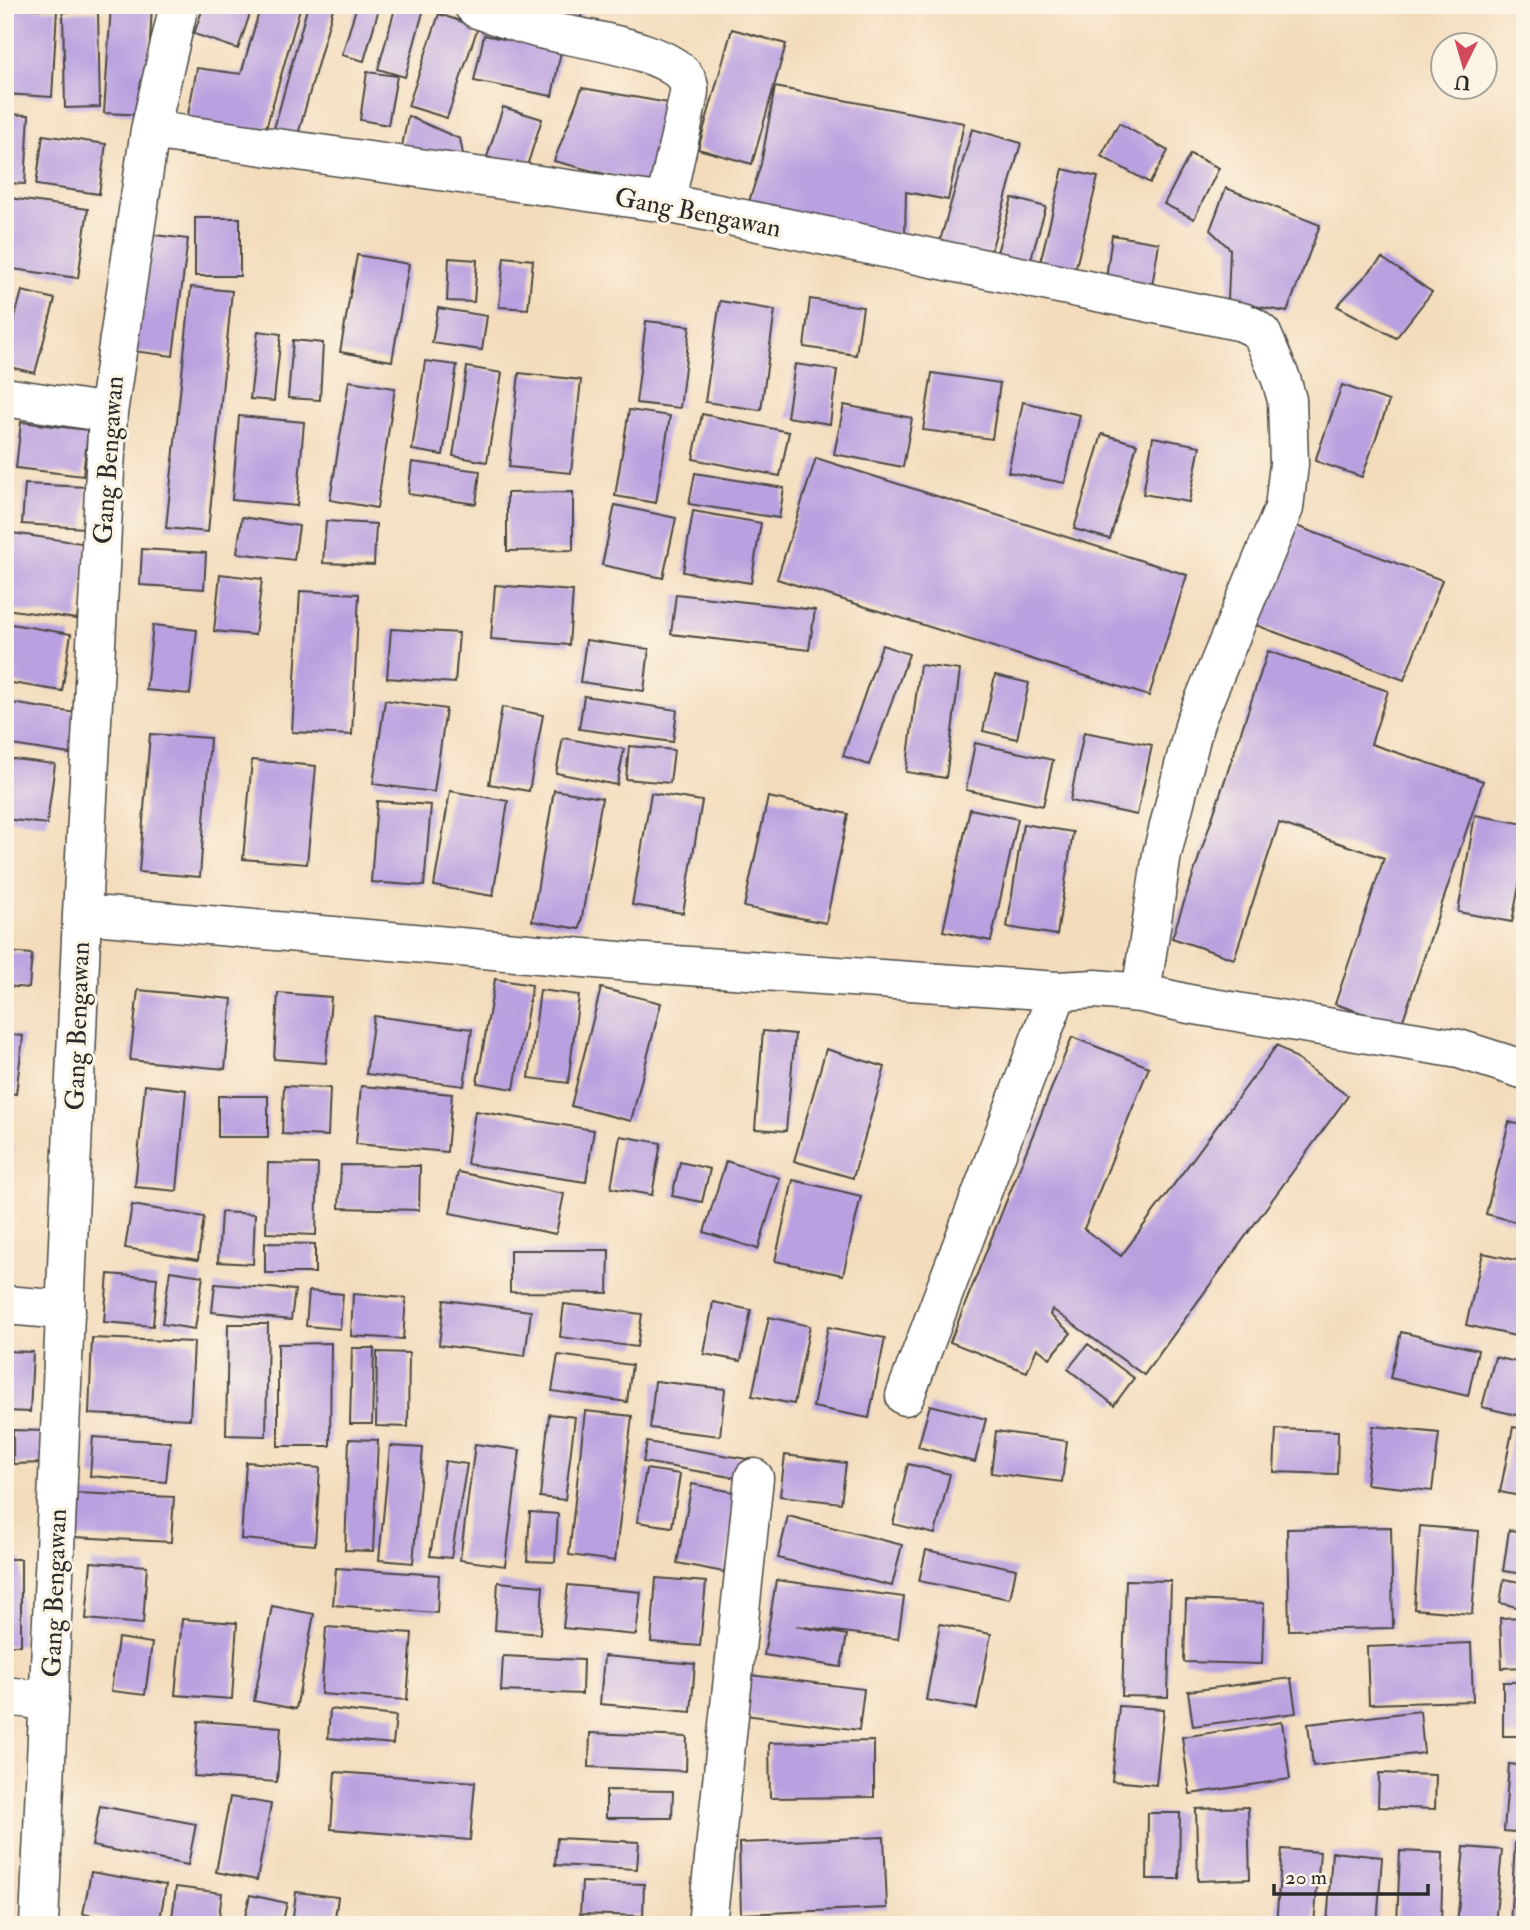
<svg xmlns="http://www.w3.org/2000/svg" width="1530" height="1930" font-family="'IM FELL Double Pica',serif">
  <style>
    .building { fill: #b9a0e0 }
    .lines { fill: none; stroke-linecap: round; stroke-linejoin: round }
    .minor-casing { stroke: #494641; stroke-width: 41 }
    .minor { stroke: #fff; stroke-width: 38 }
    .labels { text-anchor: middle; stroke-width: 6; stroke-linejoin: round; paint-order: stroke }
    .street-label { font-size: 26px; fill: #2b2b2b; stroke: #fcf5e5 }
  </style>
  <rect width="100%" height="100%" fill="#fcf5e5"/>
  <filter id="ink" filterUnits="userSpaceOnUse"><feTurbulence type="fractalNoise" baseFrequency=".0143" numOctaves="2"/><feDisplacementMap in="SourceGraphic" scale="14" xChannelSelector="R" yChannelSelector="G"/><feConvolveMatrix kernelMatrix="1 2 1 2 8 2 1 2 1" color-interpolation-filters="sRGB"/></filter>
  <filter id="wash" filterUnits="userSpaceOnUse"><feTurbulence type="fractalNoise" baseFrequency=".00686" numOctaves="4" result="noise"/><feDisplacementMap in="SourceGraphic" scale="28" xChannelSelector="R" yChannelSelector="G"/><feGaussianBlur stdDeviation="1.57" result="paint"/><feColorMatrix in="noise" values="0 0 0 0 0 0 0 0 0 0 0 0 0 0 0 0 0 1.4 0 .05"/><feComposite in="paint" operator="in"/></filter>
  <g filter="url(#wash)">
    <rect width="100%" height="100%" fill="#f3dcbc"/>
    <g id="blocks">
      <path class="building" d="M111,5H152L146,115L104,113Z
        M204,5H253L238,49L194,34Z
        M261,5H301L263,139L243,162L180,155L197,68L241,74Z
        M308,5H334L296,142L272,136Z
        M357,5H380L364,61L342,55Z
        M396,5H425L405,77L378,69Z
        M544,5H584L580,20L543,9Z
        M5,7L57,10L52,97L5,94Z
        M98,11L100,107L65,108L63,12Z
        M439,14L478,27L447,118L408,106Z
        M732,29L786,44L752,164L698,149Z
        M484,35L561,51L552,96L474,81Z
        M367,72L397,76L388,125L360,120Z
        M775,87L964,123L948,200L906,192L905,235L746,211L761,164Z
        M582,88L680,105L655,187L554,161Z
        M503,107L542,119L526,169L487,157Z
        M5,114L29,115L25,184L5,183Z
        M408,116L460,139L463,154L401,151Z
        M1119,123L1168,151L1150,183L1101,156Z
        M972,129L1021,143L988,262L938,248Z
        M43,135L106,144L99,194L36,185Z
        M1190,154L1219,168L1194,219L1164,204Z
        M1063,169L1098,177L1072,283L1037,275Z
        M1226,188L1320,225L1287,312L1228,301L1230,249L1210,230Z
        M9,198L88,209L78,278L5,268V223Z
        M1012,198L1046,207L1028,269L995,260Z
        M195,218H240V276H195Z
        M147,234L188,239L173,356L132,351Z
        M1112,235L1159,243L1152,286L1106,279Z
        M357,255L409,264L392,361L340,352Z
        M504,257L533,260L528,309L499,307Z
        M449,258L477,260L474,302L447,301Z
        M1382,258L1432,292L1396,338L1337,306Z
        M191,287L232,291L208,532L166,528Z
        M22,291L55,299L35,373L5,366V353Z
        M810,299L863,307L856,355L804,347Z
        M720,301L775,310L761,410L705,402Z
        M438,308L487,316L482,350L432,343Z
        M646,321L690,326L680,408L636,403Z
        M258,331L281,334L274,401L250,399Z
        M293,340L323,343L320,400L288,398Z
        M425,361L457,365L443,455L412,450Z
        M795,364L837,370L830,424L787,417Z
        M467,367L502,373L487,462L453,456Z
        M519,373L581,380L571,473L509,467Z
        M932,373L1000,383L992,439L923,430Z
        M349,381L395,388L377,508L330,500Z
        M1342,385L1389,401L1362,477L1315,461Z
        M1023,402L1080,415L1065,483L1008,472Z
        M844,405L912,418L903,467L834,454Z
        M629,410L670,416L656,503L615,496Z
        M702,414L789,432L780,476L693,459Z
        M239,416L304,422L297,506L232,500Z
        M21,422L88,430L83,476L16,468Z
        M1102,434L1137,444L1110,539L1074,529Z
        M1153,437L1200,446L1189,502L1143,494Z
        M816,458L1187,575L1149,696L777,579Z
        M412,462L480,471L476,504L408,494Z
        M695,473L784,488L779,518L689,504Z
        M25,484L87,487L85,528L22,524Z
        M573,492V550L507,551V493Z
        M615,505L676,518L663,578L602,565Z
        M693,511L761,523L751,583L683,572Z
        M242,517L299,526L294,560L237,553Z
        M326,521L376,524L374,565L323,563Z
        M1291,524L1442,580L1404,680L1253,624Z
        M5,532L88,544L77,619L5,609Z
        M142,549L206,553L204,589L140,585Z
        M220,574L262,579L255,635L214,631Z
        M495,585L573,591L569,645L491,639Z
        M300,591L359,594L352,735L292,732Z
        M676,594L815,610L809,650L671,634Z
        M5,623L71,634L62,691L5,682Z
        M153,625L197,630L190,694L146,690Z
        M391,629L459,633L455,683L387,678Z
        M586,640L649,649L644,691L580,682Z
        M882,645L909,654L869,765L843,756Z
        M1268,651L1388,691L1371,744L1483,781L1401,1026L1335,1004L1384,858L1279,823L1234,959L1172,938Z
        M920,665L960,670L946,778L906,772Z
        M995,675L1029,683L1017,739L983,731Z
        M584,696L677,710L673,742L579,729Z
        M385,700L446,709L434,792L373,784Z
        M5,702L76,713L70,754L5,744Z
        M502,707L543,715L529,791L489,784Z
        M1084,732L1152,745L1137,815L1070,801Z
        M150,734L210,738L200,877L139,872Z
        M563,738L624,749L617,785L556,773Z
        M975,743L1053,760L1043,806L966,790Z
        M629,746L674,750L670,783L626,779Z
        M5,758L55,764L47,824L5,819Z
        M252,760L316,766L307,864L243,859Z
        M554,790L602,798L580,929L532,921Z
        M450,791L508,801L493,896L434,886Z
        M651,793L702,801L683,913L632,905Z
        M768,797L848,814L826,923L744,907Z
        M377,801L431,805L424,886L371,882Z
        M970,809L1018,819L991,941L943,931Z
        M1475,815L1525,824V855L1512,922L1458,912Z
        M1023,824L1073,832L1057,935L1007,927Z
        M5,952L32,954L29,988L5,986Z
        M495,979L532,985L514,1089L477,1083Z
        M601,988L661,1003L631,1121L571,1106Z
        M138,990L232,999L225,1069L130,1060Z
        M540,990L579,995L568,1083L529,1078Z
        M278,993L331,997L326,1063L274,1059Z
        M374,1016L472,1029L464,1086L366,1074Z
        M763,1031L795,1034L786,1131L755,1129Z
        M5,1034L23,1036L16,1094L5,1092Z
        M1072,1037L1149,1067L1084,1229L1121,1256L1277,1045L1348,1096L1144,1375L1052,1309L1050,1315L1071,1333L1050,1358L1037,1348L1027,1372L950,1342Z
        M826,1049L885,1067L853,1178L794,1161Z
        M145,1085L186,1090L177,1191L135,1187Z
        M284,1086L330,1088L328,1136L282,1134Z
        M361,1086L452,1094L447,1152L356,1144Z
        M218,1096H268V1137H218Z
        M475,1111L594,1130L586,1182L467,1164Z
        M1509,1122L1525,1126V1224L1486,1214Z
        M620,1136L661,1143L652,1195L611,1188Z
        M5,1143L13,1144L9,1196H5Z
        M726,1161L780,1178L758,1249L704,1232Z
        M680,1162L710,1169L702,1202L672,1196Z
        M268,1163L318,1164L316,1235L266,1233Z
        M341,1165L420,1166L419,1210L339,1208Z
        M458,1172L564,1194L556,1234L450,1213Z
        M793,1180L861,1196L843,1275L775,1261Z
        M132,1205L204,1217L198,1260L125,1248Z
        M221,1212L255,1214L253,1264L218,1262Z
        M265,1243L315,1244V1273H265Z
        M510,1250H609L608,1293L510,1292Z
        M1483,1253L1525,1262V1315L1520,1337L1466,1325Z
        M170,1271L203,1276L195,1329L162,1324Z
        M108,1274L157,1278L153,1326L104,1322Z
        M215,1284L295,1290L291,1320L212,1312Z
        M309,1291L343,1294L340,1329L306,1326Z
        M353,1294L406,1298L403,1339L351,1336Z
        M444,1300L531,1311L525,1356L439,1345Z
        M713,1302L751,1310L741,1361L704,1354Z
        M564,1304L642,1314L637,1347L560,1337Z
        M769,1317L810,1326L794,1404L752,1396Z
        M228,1324H268L266,1436L226,1435Z
        M828,1327L885,1338L869,1418L813,1407Z
        M1401,1332L1478,1350L1468,1396L1390,1378Z
        M92,1338L194,1342L190,1419L89,1414Z
        M331,1343L330,1446H278V1344Z
        M1088,1344L1134,1378L1114,1405L1068,1369Z
        M352,1348H374L372,1424H350Z
        M5,1351L33,1352L30,1412L5,1411Z
        M377,1352L409,1353L408,1427L376,1426Z
        M558,1355L632,1365L627,1402L552,1391Z
        M1495,1357L1525,1364V1417L1482,1407Z
        M655,1381L725,1389L720,1436L650,1428Z
        M930,1405L986,1419L975,1462L918,1447Z
        M585,1411L632,1416L615,1561L569,1555Z
        M549,1414L575,1417L565,1500L540,1497Z
        M1373,1426L1439,1433L1432,1491L1366,1484Z
        M1513,1427L1525,1429V1497L1500,1492Z
        M1276,1429L1338,1431L1337,1474L1274,1472Z
        M13,1430L44,1431L45,1463L13,1464Z
        M996,1431L1067,1441L1062,1482L991,1473Z
        M93,1437L170,1442L166,1482L90,1476Z
        M349,1439L378,1440L373,1551L345,1550Z
        M647,1442L747,1459L743,1479L643,1462Z
        M475,1444L520,1450L505,1566L460,1560Z
        M390,1446L423,1448L413,1563L379,1560Z
        M785,1455L846,1463L841,1503L780,1496Z
        M445,1461L467,1464L451,1558L430,1556Z
        M246,1462L320,1468L315,1545L241,1539Z
        M908,1464L950,1474L935,1534L893,1524Z
        M646,1469L680,1474L672,1527L637,1522Z
        M692,1484L739,1493L724,1572L677,1563Z
        M75,1493L174,1497L171,1542L73,1537Z
        M530,1512L558,1514L555,1562L527,1561Z
        M788,1516L902,1545L892,1586L778,1558Z
        M1420,1526L1479,1531L1472,1614L1414,1609Z
        M1391,1527L1393,1628L1289,1630L1287,1529Z
        M1509,1530L1525,1532V1574L1503,1571Z
        M926,1550L1016,1569L1010,1599L919,1581Z
        M5,1559H21V1645H5Z
        M91,1562L147,1566L143,1624L86,1619Z
        M336,1568L439,1575L437,1613L333,1605Z
        M656,1578L706,1582L700,1646L651,1642Z
        M1504,1579L1525,1583V1609L1500,1603Z
        M776,1580L904,1597L898,1639L796,1626L847,1635L841,1667L764,1655Z
        M1126,1580L1171,1581L1168,1697L1122,1696Z
        M498,1582L543,1586L540,1634L495,1630Z
        M568,1585L641,1592L636,1635L563,1628Z
        M1186,1600L1264,1603L1262,1664L1184,1662Z
        M272,1606L314,1614L296,1709L254,1701Z
        M1525,1617V1667L1502,1668L1500,1618Z
        M182,1619L237,1623L232,1699L175,1695Z
        M940,1624L991,1634L977,1709L926,1700Z
        M326,1627L412,1633L407,1700L321,1694Z
        M118,1638L152,1643L145,1695L111,1691Z
        M1471,1643L1473,1701L1369,1704L1367,1647Z
        M503,1656L583,1660L582,1694L501,1691Z
        M604,1656L695,1664L691,1712L600,1704Z
        M742,1674L864,1689L859,1730L737,1714Z
        M1291,1678L1296,1713L1193,1726L1188,1691Z
        M1503,1682H1525V1736H1503Z
        M1119,1706L1164,1709L1156,1785L1112,1781Z
        M330,1709L396,1716L393,1744L328,1738Z
        M1420,1711L1424,1753L1313,1766L1308,1724Z
        M198,1721L281,1727L277,1782L194,1776Z
        M1282,1722L1290,1779L1190,1794L1182,1737Z
        M590,1733L687,1737L686,1771L589,1767Z
        M874,1741V1797L770,1798L769,1743Z
        M1509,1764L1525,1766V1833L1504,1831Z
        M335,1772L475,1782L470,1840L331,1829Z
        M1379,1773L1436,1775L1435,1809L1378,1807Z
        M606,1790L673,1791L672,1818H606Z
        M230,1797L271,1804L257,1880L216,1872Z
        M100,1806L196,1824L188,1865L92,1846Z
        M1248,1807L1250,1879L1198,1881L1196,1809Z
        M1148,1813H1180L1179,1879H1147Z
        M884,1837L887,1908L741,1914L739,1843Z
        M557,1838L639,1842L637,1869L555,1865Z
        M1515,1843L1525,1844V1925H1510Z
        M1464,1847L1502,1850L1495,1925H1457Z
        M1282,1849L1320,1852L1314,1925H1276Z
        M1400,1851L1443,1853L1441,1925H1397Z
        M1332,1852L1382,1857L1377,1925H1327Z
        M91,1872L166,1885L159,1925H146L83,1914Z
        M582,1882L644,1884L643,1916L580,1914Z
        M176,1887L222,1893L218,1925H171Z
        M296,1892L338,1897L334,1925H292Z
        M250,1895L287,1903L282,1925H243Z"/>
    </g>
  </g>
  <g filter="url(#ink)">
    <use href="#blocks" fill-opacity="0" stroke="#494641" stroke-width="2"/>
    <g class="lines">
      <g class="minor-casing">
        <path id="minor" d="M473,5L477,9C499,16 522,25 544,30C574,38 685,50 689,87C690,94 686,105 685,113C679,143 671,173 666,203
          M150,130L179,5
          M5,397L108,413
          M82,914L630,962L1058,991L1095,989L1141,993L1189,1004L1459,1049L1525,1070
          M5,1305L66,1310
          M905,1396L1058,991
          M5,1696L49,1701
          M39,1925L82,914L108,413L150,130L666,203L1242,322L1253,327L1262,334L1281,379L1287,400L1289,464L1284,508L1195,722L1162,854L1141,993
          M707,1925L754,1478"/>
      </g>
      <use href="#minor" class="minor"/>
    </g>
  </g>
  <g class="labels">
    <g class="street-label">
      <text transform="translate(698 212) rotate(11)" y="9">Gang Bengawan</text>
      <text transform="translate(108 460) rotate(-86)" y="9">Gang Bengawan</text>
      <text transform="translate(77 1026) rotate(-88)" y="9">Gang Bengawan</text>
      <text transform="translate(54 1593) rotate(-88)" y="9">Gang Bengawan</text>
    </g>
  </g>
  <rect width="1530" height="1930" fill="none" stroke="#fcf5e5" stroke-width="28"/>
  <g transform="translate(1464 66) rotate(185)"><circle r="33" fill="#fcf5e5" stroke="#a8a49b" stroke-width="2"/>
  <path d="M0-5L12 26L0 18L-12 26Z" fill="#d1495b"/>
  <text y="-10" font-size="19" font-weight="bold" text-anchor="middle" fill="#2b2b2b">U</text>
  </g>
  <path d="M1274 1884v10h154v-10" fill="none" stroke="#2b2b2b" stroke-width="3.5"/>
  <text x="1285" y="1884" font-size="21" fill="#2b2b2b" stroke="#fcf5e5" stroke-width="5" paint-order="stroke">20 m</text>
</svg>
